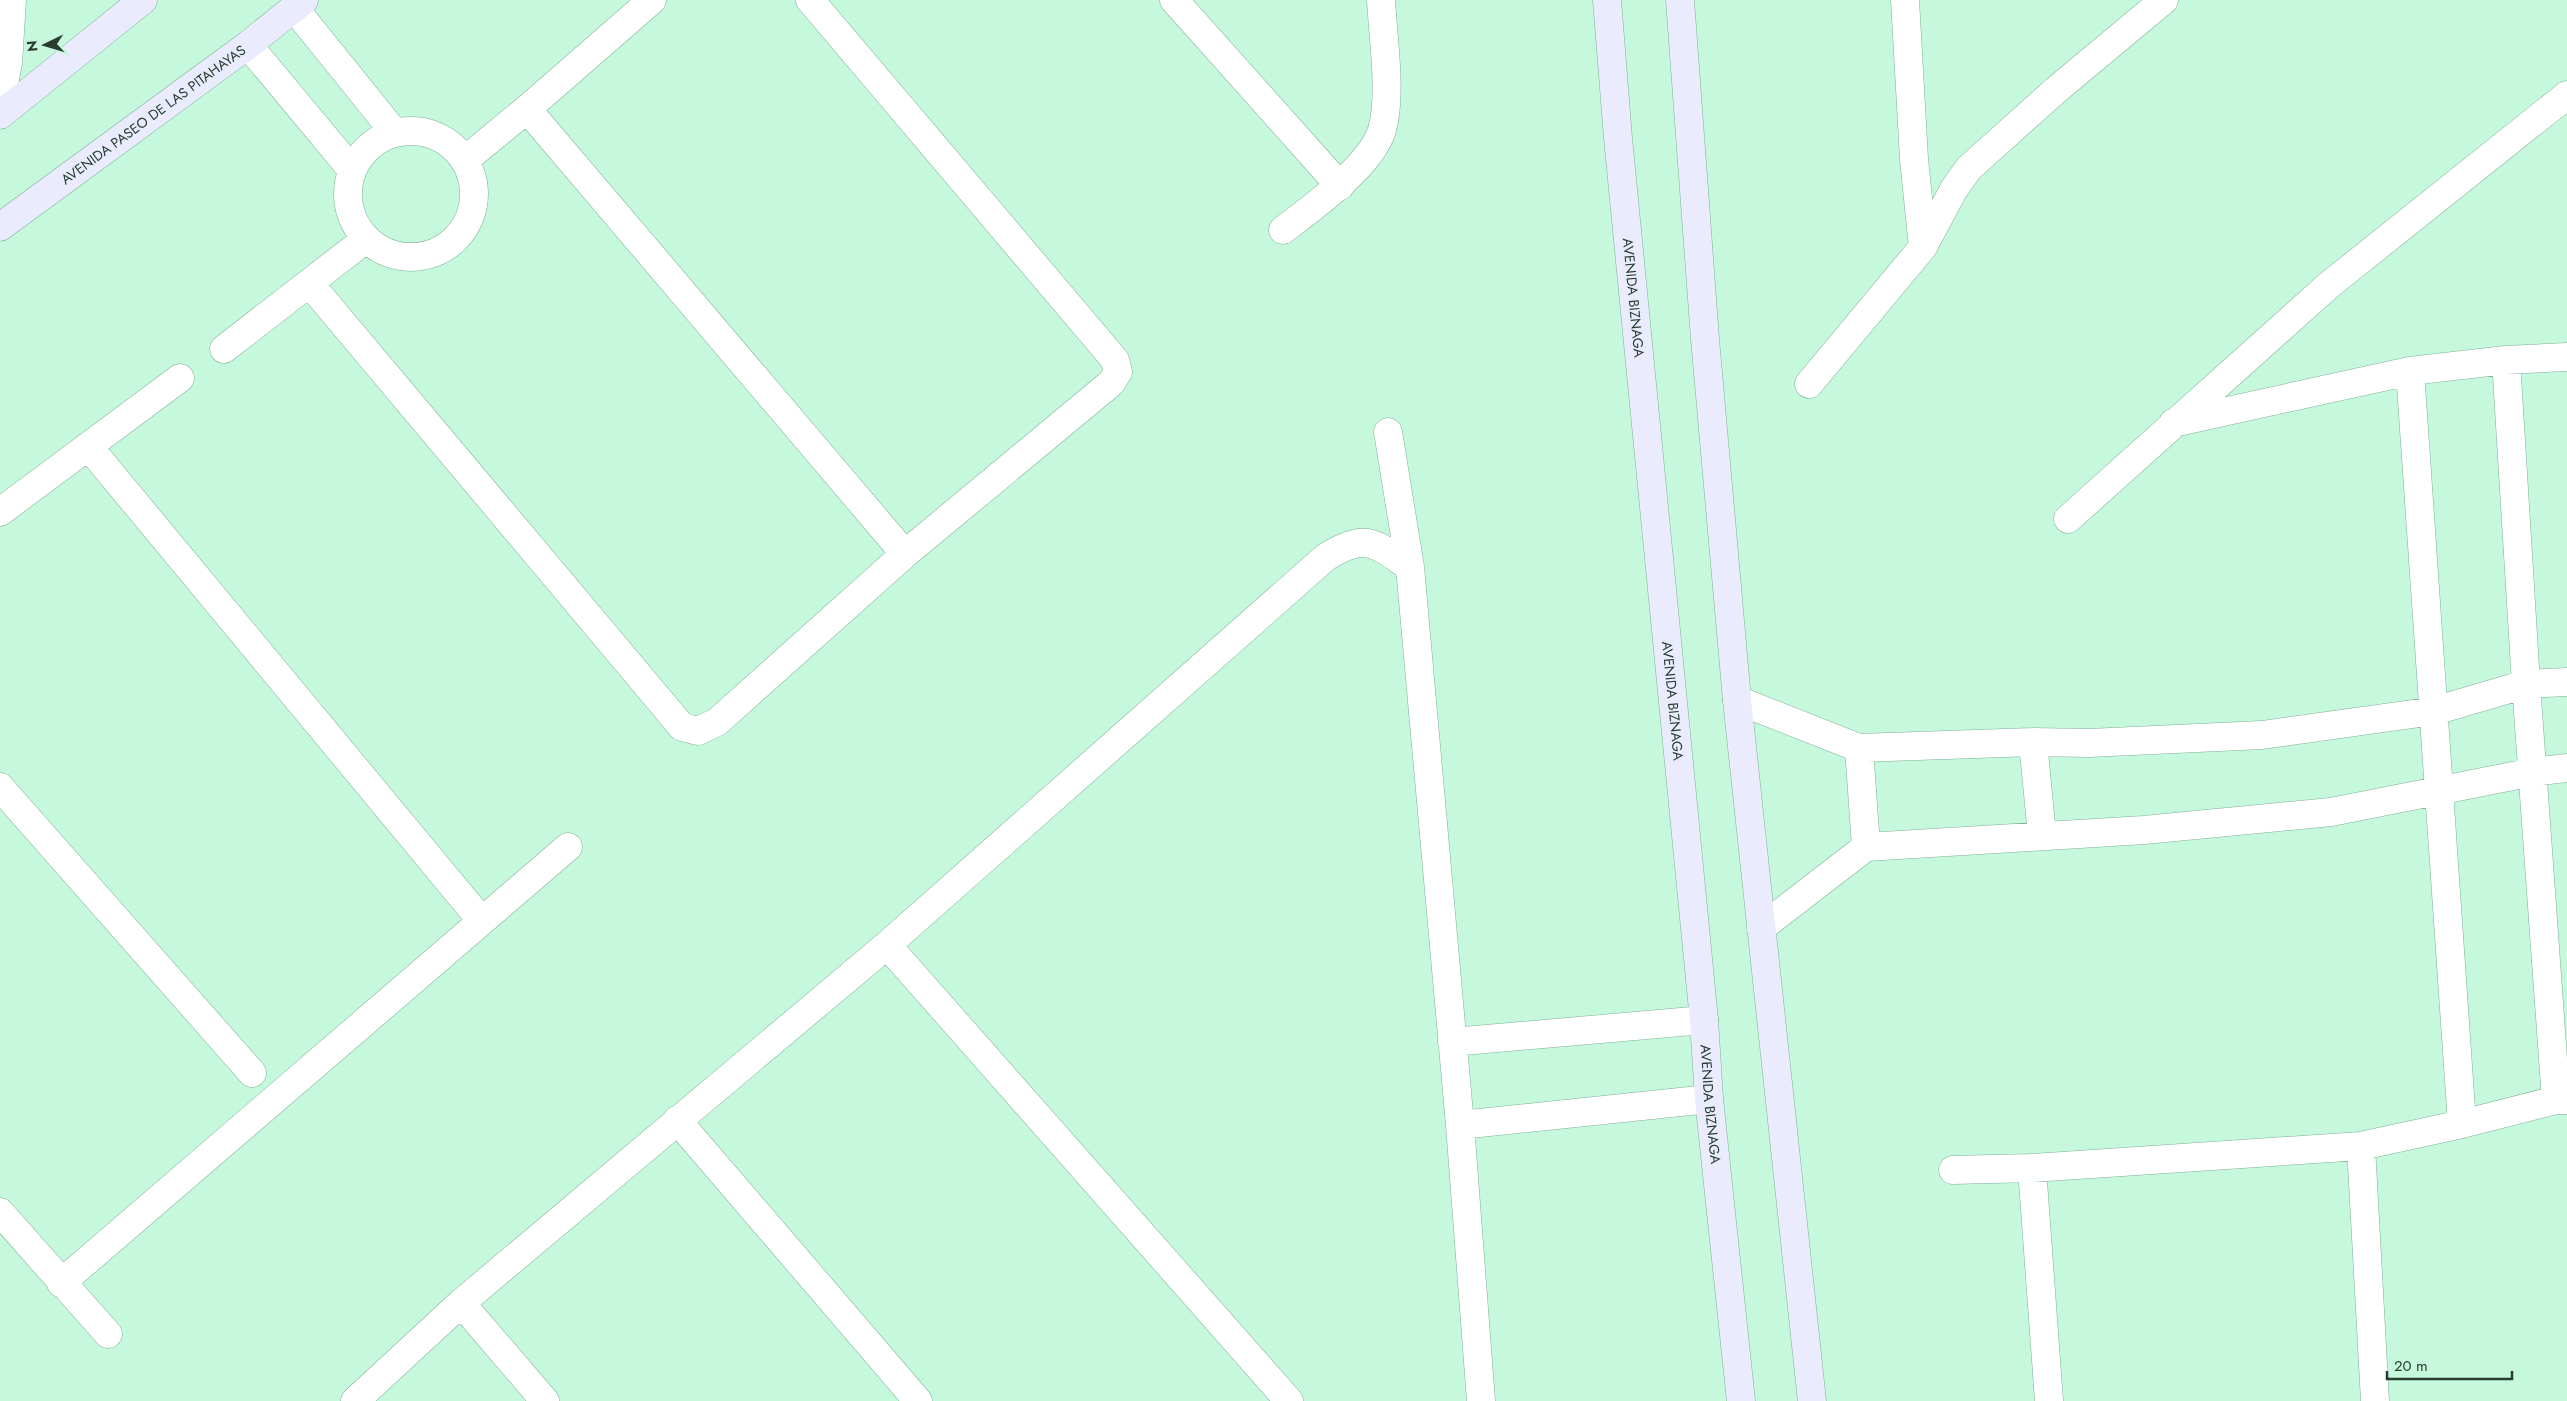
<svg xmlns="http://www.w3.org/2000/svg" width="2567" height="1401" font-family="Jost,sans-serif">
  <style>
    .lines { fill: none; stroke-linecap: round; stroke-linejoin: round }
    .street-casing { stroke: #80b096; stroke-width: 29 }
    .secondary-casing { stroke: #80b096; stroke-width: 29 }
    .street { stroke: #fff; stroke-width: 28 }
    .secondary { stroke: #eaecfe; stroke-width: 28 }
    .labels { text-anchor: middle; stroke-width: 5; stroke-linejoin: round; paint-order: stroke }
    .street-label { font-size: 14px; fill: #293d32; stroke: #c6f8dd }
  </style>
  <rect width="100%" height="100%" fill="#c6f8dd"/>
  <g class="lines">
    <g class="street-casing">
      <path id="street" d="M1174,0L1340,186
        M1905,0L1914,159L1923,247
        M295,9L394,132
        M248,45L352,170
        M0,105L8,63L12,0
        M527,109L905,554
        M348 194a63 63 0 1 1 126 0a63 63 0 1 1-126 0Z
        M465,160L527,109L652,0
        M1283,230C1312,208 1371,166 1382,130C1392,96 1383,37 1381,0
        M310,284L682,727L698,731L717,722L905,554L1111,383L1118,372L1115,360L810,0
        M224,349L366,239
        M2506,360L2526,684L2556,1100
        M2410,371L2462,1124
        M1809,384L1923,247L1954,189L1969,168L2056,90L2164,0
        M2173,423L2410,371L2506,360L2567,357
        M1388,432L1410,567L1460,1125L1481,1401
        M88,446L481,920
        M0,512L180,378
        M2068,519L2329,285L2567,95
        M1737,700L1859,748L2033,742L2089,743L2262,735L2434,711L2526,684L2567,682
        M2033,742L2042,835
        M1859,748L1866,847
        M0,787L252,1073
        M1761,928L1866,847L2144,830L2331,812L2533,772L2567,768
        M887,945L1289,1401
        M1452,1042L1704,1020
        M677,1120L918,1401
        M1460,1125L1709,1099
        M2361,1146L2375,1401
        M2032,1168L2049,1401
        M1953,1170L2032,1168L2361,1146L2462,1124L2556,1100H2567
        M0,1212L108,1334
        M61,1283L568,847
        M461,1303L545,1401
        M355,1401L461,1303L887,945L1326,557C1367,532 1374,543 1410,567"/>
    </g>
    <g class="secondary-casing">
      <g id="secondary">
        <path id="s1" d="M1607,0L1618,138L1704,1020L1709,1099L1741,1401"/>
        <path d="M1680,0L1705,339L1737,700L1812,1401"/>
        <path d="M0,115L143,0"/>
        <path id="s2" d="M0,227L248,45L304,0"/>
      </g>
    </g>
    <use href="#street" class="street"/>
    <use href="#secondary" class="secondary"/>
  </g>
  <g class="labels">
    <g class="street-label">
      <text dy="5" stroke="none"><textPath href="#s2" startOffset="190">AVENIDA PASEO DE LAS PITAHAYAS</textPath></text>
      <text dy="5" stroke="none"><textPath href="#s1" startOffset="299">AVENIDA BIZNAGA</textPath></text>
      <text dy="5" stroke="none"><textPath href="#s1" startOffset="704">AVENIDA BIZNAGA</textPath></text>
      <text dy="5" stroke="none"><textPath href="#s1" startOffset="1109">AVENIDA BIZNAGA</textPath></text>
    </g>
  </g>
  <g transform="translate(45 45) rotate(265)" stroke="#c6f8dd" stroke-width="4" paint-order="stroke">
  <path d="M0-4L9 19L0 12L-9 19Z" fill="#293d32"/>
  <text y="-8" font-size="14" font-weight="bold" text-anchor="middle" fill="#293d32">N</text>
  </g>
  <path d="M2387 1371v8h125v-8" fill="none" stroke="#293d32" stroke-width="2.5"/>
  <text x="2394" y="1371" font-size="15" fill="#293d32" stroke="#c6f8dd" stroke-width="4" paint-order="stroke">20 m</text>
</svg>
